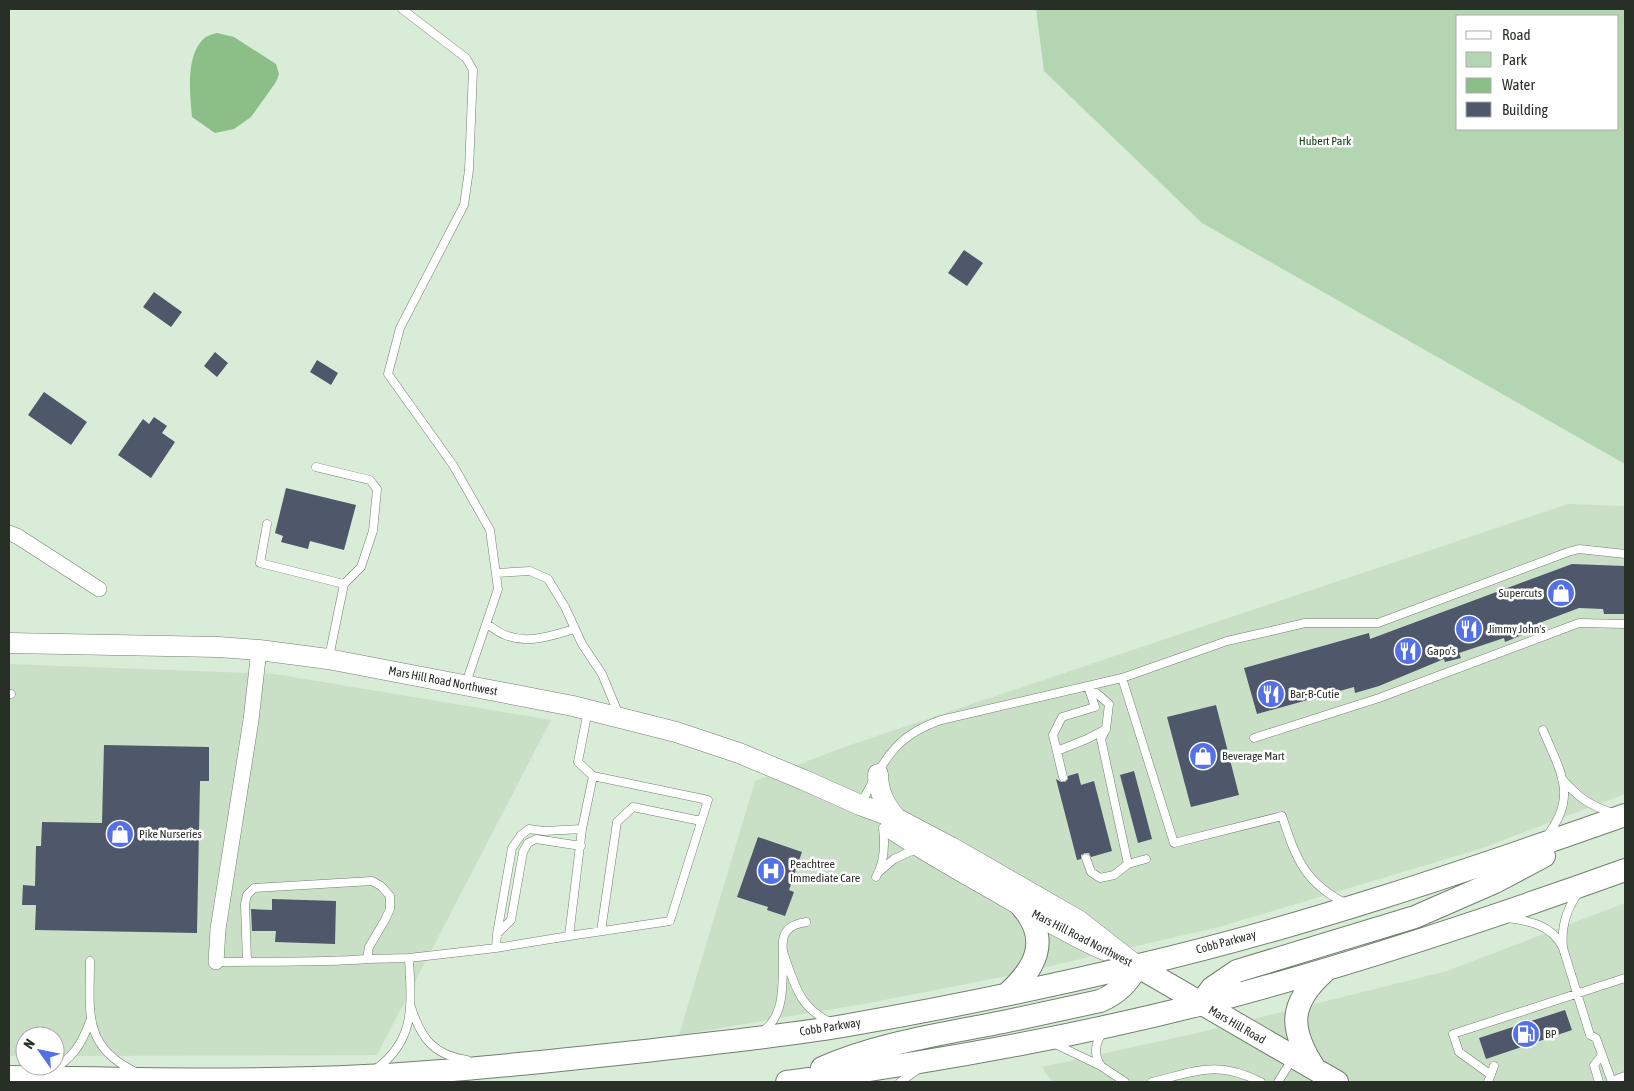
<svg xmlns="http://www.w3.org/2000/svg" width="1634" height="1091" font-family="'Asap Condensed',sans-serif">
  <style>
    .built { fill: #c9e0c7 }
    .green { fill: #b4d5b1; fill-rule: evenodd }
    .water { fill: #8cbe87 }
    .building { fill: #4f576a }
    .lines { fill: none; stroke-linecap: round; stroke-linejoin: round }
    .lane-casing { stroke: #70816e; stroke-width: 9 }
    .street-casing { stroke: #70816e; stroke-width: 16 }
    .secondary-casing { stroke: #70816e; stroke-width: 21 }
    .primary-casing { stroke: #70816e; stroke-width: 24 }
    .lane { stroke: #fff; stroke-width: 8 }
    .street { stroke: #fff; stroke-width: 15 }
    .secondary { stroke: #fff; stroke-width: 20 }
    .primary { stroke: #fff; stroke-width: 22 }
    .labels { text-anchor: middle; stroke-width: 5; stroke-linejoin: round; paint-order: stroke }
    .park-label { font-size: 12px; fill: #093f08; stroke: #fff }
    .poi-label { font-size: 12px; fill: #282f27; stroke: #fff; text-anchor: start }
    .street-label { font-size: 12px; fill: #282f27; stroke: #fff }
  </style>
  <rect width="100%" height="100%" fill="#d9ecd7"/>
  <path class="built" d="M1568,504L1625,506V794L1480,849L1219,927L1007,976L869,1003L679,1035L755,781L850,745Z
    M9,664L274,674L551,720L377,1055L55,1056V1036H25V1056H9Z
    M1625,903V1082H1052L1042,1067L1197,1033L1447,971Z"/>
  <path class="green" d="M1036,9H1625V464L1202,223L1044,71ZM1458,16H1618V129H1458Z"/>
  <path class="water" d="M217,33L234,37L276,64L279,74L276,82L251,117L234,129L215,133L192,117C190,95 185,52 206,37C209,35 213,34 217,33Z"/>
  <path class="building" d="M964,250L983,263L967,286L948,273Z
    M154,292L182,312L171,327L143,307Z
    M215,352L228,363L217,377L204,366Z
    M317,360L338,373L331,385L310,372Z
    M44,392L87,422L71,445L28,415Z
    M154,417L167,426L162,433L175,442L151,478L118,455L143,419L149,424Z
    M286,488L356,505L344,550L310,541L308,549L281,542L283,536L275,533Z
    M1572,564L1625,566V614H1604L1603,609L1579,608L1521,630L1522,635L1505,642L1504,638L1459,653L1461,658L1445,662L1444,659L1379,686L1355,693L1354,687L1257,714L1244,668L1369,633L1370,639Z
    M1216,705L1239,795L1191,807L1167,717Z
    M104,745L209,747V781H200L197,933L35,930L36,905H22L23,885L35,886L36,846H41L42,822L102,823Z
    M1134,771L1152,839L1138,843L1120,775Z
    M1078,773L1081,785L1094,781L1112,851L1091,857L1089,853H1085L1081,855V859L1077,860L1056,779L1061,782H1065L1068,779V776Z
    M758,837L802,852L789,890L794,892L785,916L767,910L768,907L737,897Z
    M272,899L336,901L335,944L275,942L276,931H252L251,909L272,910Z
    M1565,1010L1572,1030L1486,1059L1479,1038Z"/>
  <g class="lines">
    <g class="lane-casing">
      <path id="lane" d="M402,9L466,58L473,70L469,170L464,205L400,328L388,374L453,465L490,530L498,589L466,683
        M316,467L370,480L377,489L373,531L361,567L344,584
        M267,524L260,563L344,584L329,657
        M496,573L530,571L548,579L565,607L582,644L602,674L619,715
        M487,624C493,628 500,634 508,636C530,644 553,635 575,629
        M1122,678L1174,843L1282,816C1296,858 1304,883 1347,904
        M1088,686L1109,704L1106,729L1101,739L1128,864L1146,859
        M9,694H11
        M1543,730C1560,772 1579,796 1546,837
        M1254,738L1379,698L1579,623L1625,624
        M1057,751L1087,739L1106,729
        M1063,777L1053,735L1062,717L1095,707L1088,686
        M1562,779C1578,797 1590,806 1613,813
        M861,803C885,761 892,737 941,720L1122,678L1227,641L1271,631L1305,623H1378L1568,552L1579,549L1625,554
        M1086,858L1091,872L1100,878L1114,875L1128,864
        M880,871L894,859L916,849
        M876,877C885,862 885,844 883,828
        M1579,892C1566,909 1561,927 1563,948L1590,1035L1596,1038L1612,1082
        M1508,918C1530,921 1551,925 1562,946
        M601,931L617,822L633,807L701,821
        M497,934L511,920L523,852L528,843L536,839L581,846
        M569,936L582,829L593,776L578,762L588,710
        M496,948L497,934L512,848L521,835L529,829L544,831L582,829
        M783,952C781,933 787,925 806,922
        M367,959L409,958
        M90,961C90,1010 82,1046 134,1071
        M216,962C266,961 317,963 367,959L369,947L385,920L390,909V896L381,886L372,881L254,888L247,895L245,904L247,961
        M411,1007C421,1038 433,1055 467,1060
        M763,1031C787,1014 782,978 783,952C794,982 798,1007 830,1022
        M1055,1044L1101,1066L1125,1082
        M1101,1066C1093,1054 1095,1042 1104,1031
        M376,1069C417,1039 411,1003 409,958L496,948L569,936L670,921L708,800L593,776
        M51,1071C72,1059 82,1044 90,1021
        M1491,1075L1459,1052L1453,1034L1625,978
        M1612,1081L1625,1076
        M900,1082L917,1070
        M1152,1082C1198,1071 1216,1060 1261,1082
        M1278,1082L1293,1058
        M1488,1082L1494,1066
        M1599,1082L1594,1065L1602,1055"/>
    </g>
    <g class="street-casing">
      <path id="street" d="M9,533L17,536L99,589
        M216,962L218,929L251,720L259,650"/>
    </g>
    <g class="secondary-casing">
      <path id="secondary" d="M9,643L218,647L259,650L328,659L573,706L676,732L739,753L804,780L860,805L896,818L951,847L1078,920L1137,966
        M878,774C878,792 885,805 896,818
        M890,828C923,850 958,870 992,889C1029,911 1065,932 1104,950"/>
    </g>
    <g class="primary-casing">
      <path id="primary" d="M1137,966L1337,1082
        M1007,994C1035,969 1051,940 1022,907
        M1200,1004L1212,988L1237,971L1415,917L1495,882L1544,856
        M822,1068C879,1043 942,1034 1003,1022C1036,1015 1068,1008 1100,1001C1117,994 1129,982 1137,966
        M1315,1069C1289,1029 1288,1004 1325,971
        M9,1077C127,1079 246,1082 365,1076C459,1071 552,1061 645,1051C711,1043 777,1037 843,1026C941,1009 1038,989 1135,966C1302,927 1464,872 1625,815
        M787,1082C926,1063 1065,1039 1202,1004C1345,967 1486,920 1625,870"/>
    </g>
    <use href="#lane" class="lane"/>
    <use href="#street" class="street"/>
    <use href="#secondary" class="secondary"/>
    <use href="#primary" class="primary"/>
  </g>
  <defs>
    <g id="shop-disc" transform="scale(1.4375)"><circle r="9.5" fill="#5470e6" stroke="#fff"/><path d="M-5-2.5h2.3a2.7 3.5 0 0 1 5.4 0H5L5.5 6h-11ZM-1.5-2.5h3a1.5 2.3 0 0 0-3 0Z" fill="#fff"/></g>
    <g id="restaurant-disc" transform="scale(1.4375)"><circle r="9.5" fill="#5470e6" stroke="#fff"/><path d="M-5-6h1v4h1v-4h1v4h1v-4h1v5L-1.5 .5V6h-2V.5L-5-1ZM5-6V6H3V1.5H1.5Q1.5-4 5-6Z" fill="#fff"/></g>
    <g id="hospital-disc" transform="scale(1.4375)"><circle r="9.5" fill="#5470e6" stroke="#fff"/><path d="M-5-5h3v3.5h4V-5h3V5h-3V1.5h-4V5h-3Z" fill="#fff"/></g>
    <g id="fuel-disc" transform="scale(1.4375)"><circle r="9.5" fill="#5470e6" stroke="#fff"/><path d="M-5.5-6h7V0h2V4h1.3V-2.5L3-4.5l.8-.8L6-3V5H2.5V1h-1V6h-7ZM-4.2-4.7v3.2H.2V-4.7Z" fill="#fff"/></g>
  </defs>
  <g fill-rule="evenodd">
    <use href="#shop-disc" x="1561" y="593"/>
    <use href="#restaurant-disc" x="1469" y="629"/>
    <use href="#restaurant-disc" x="1408" y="651"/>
    <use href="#restaurant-disc" x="1271" y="694"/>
    <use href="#shop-disc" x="1203" y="756"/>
    <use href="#shop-disc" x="120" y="834"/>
    <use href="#hospital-disc" x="771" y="871"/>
    <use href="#fuel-disc" x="1526" y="1034"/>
  </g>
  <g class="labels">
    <g class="park-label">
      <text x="1325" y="145">Hubert Park</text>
    </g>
    <g class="poi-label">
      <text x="1542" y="597" text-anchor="end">Supercuts</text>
      <text x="1488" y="633">Jimmy John's</text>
      <text x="1427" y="655">Gapo's</text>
      <text x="1290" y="698">Bar-B-Cutie</text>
      <text x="1222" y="760">Beverage Mart</text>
      <text x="139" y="838">Pike Nurseries</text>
      <text x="790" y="868">Peachtree<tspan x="790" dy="14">Immediate Care</tspan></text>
      <text x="1545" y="1038">BP</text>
    </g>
    <g class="street-label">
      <text transform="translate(443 681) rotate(11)" y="4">Mars Hill Road Northwest</text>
      <text transform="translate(1082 938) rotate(27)" y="4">Mars Hill Road Northwest</text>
      <text transform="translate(1226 942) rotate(-15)" y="4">Cobb Parkway</text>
      <text transform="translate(1237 1025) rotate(30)" y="4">Mars Hill Road</text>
      <text transform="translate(830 1027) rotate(-9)" y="4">Cobb Parkway</text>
    </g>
  </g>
  <rect width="1634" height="1091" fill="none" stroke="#282f27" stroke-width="20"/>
  <rect x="1456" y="15" width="162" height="115" fill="#ffffff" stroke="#a9aca9"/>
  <rect x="1466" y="31" width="25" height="8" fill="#ffffff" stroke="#a9aca9"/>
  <text x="1502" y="40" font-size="15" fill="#282f27">Road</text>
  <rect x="1466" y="52" width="25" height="15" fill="#b4d5b1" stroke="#a9aca9"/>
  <text x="1502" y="65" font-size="15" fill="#282f27">Park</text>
  <rect x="1466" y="78" width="25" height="15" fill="#8cbe87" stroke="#a9aca9"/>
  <text x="1502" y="90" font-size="15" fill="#282f27">Water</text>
  <rect x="1466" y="102" width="25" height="15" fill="#4f576a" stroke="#a9aca9"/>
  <text x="1502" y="115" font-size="15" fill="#282f27">Building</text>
  <g transform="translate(40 1051) rotate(303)"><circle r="24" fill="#ffffff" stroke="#a9aca9"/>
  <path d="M0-4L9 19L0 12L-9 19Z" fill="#5470e6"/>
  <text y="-8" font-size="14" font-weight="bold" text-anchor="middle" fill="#282f27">N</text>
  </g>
</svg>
